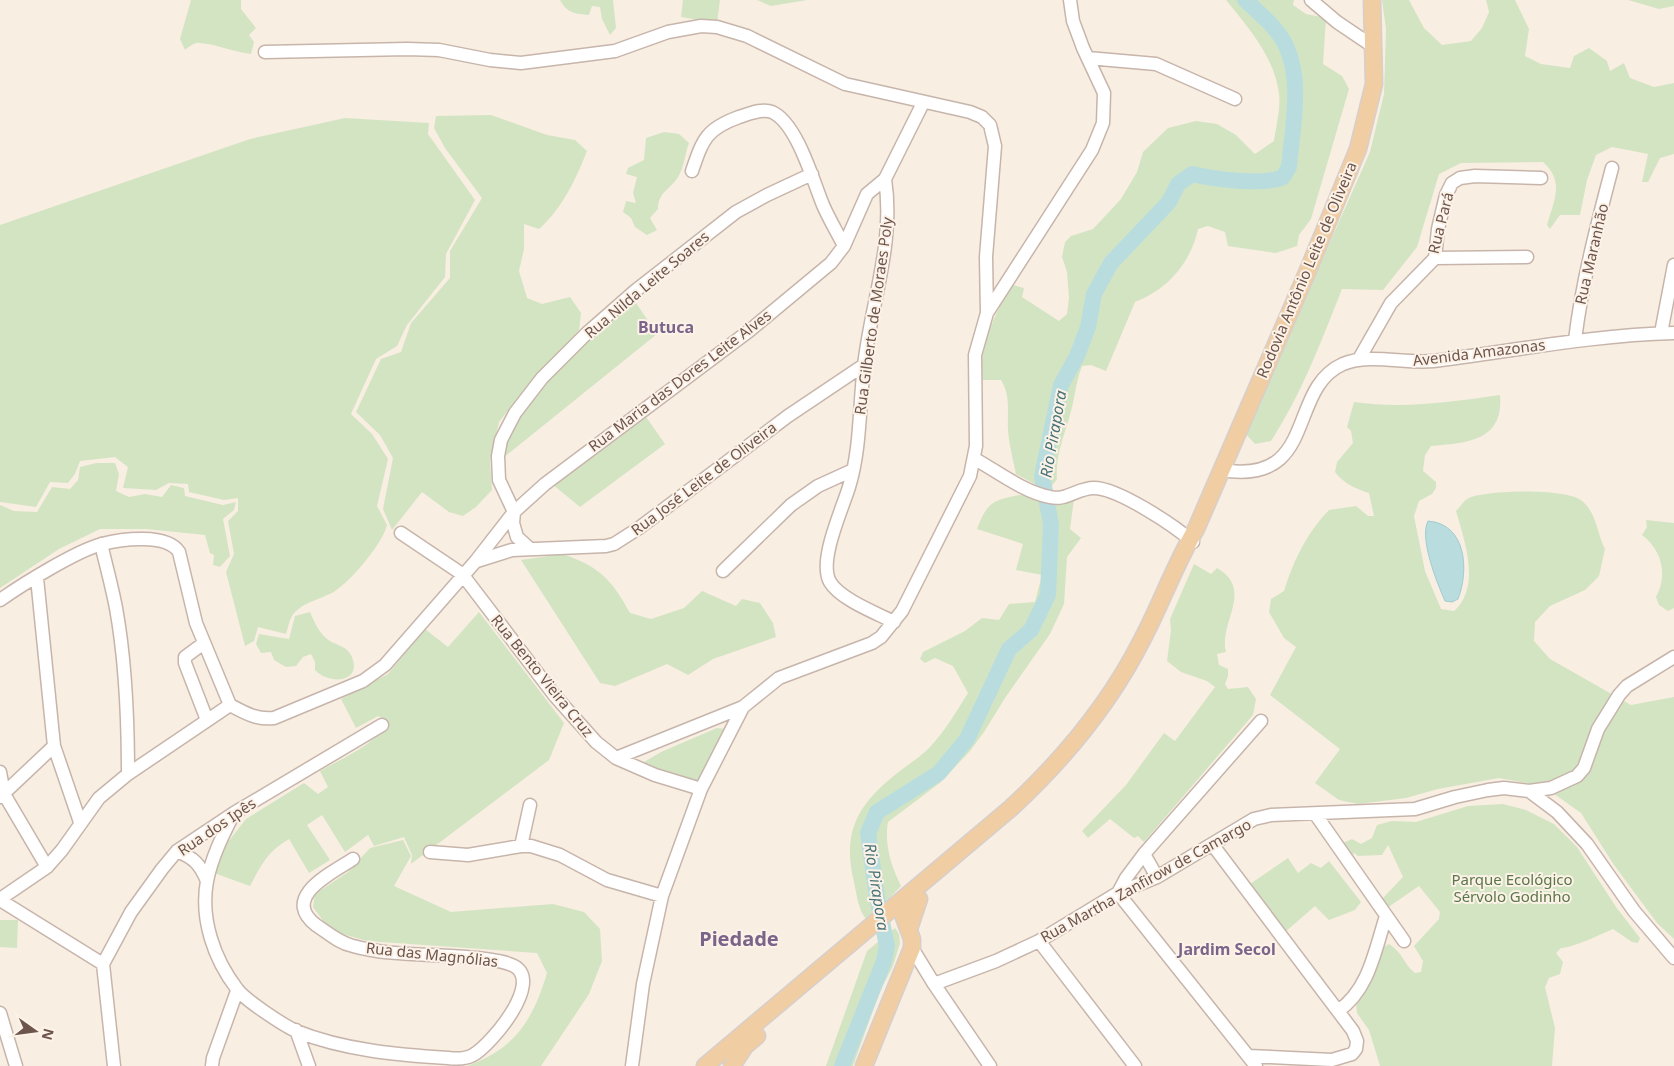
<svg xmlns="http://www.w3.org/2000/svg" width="1674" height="1066" font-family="'Noto Sans',sans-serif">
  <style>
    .green { fill: #d3e4c3 }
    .water { fill: #b9dddf; stroke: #a1ccd0 }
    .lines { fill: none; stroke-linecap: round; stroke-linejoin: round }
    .river { stroke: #b9dddf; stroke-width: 16 }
    .minor-casing { stroke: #c7b5ab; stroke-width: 15 }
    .major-casing { stroke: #d6cfcd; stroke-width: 19 }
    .minor { stroke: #fff; stroke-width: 12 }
    .major { stroke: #f0cda2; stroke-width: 16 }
    .labels { text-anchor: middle; stroke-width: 4; stroke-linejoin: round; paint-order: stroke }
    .street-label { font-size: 15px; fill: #6d554c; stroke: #fcf2e7 }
    .park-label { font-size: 15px; fill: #5a7749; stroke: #fcf2e7 }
    .neighbourhood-label { font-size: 16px; font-weight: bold; fill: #7a6489; stroke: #fcf2e7 }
    .water-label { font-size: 16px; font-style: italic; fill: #467377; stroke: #fcf2e7 }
    .district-label { font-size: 20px; font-weight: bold; fill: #7a6489; stroke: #fcf2e7 }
  </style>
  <rect width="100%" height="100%" fill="#f9eee2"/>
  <path class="green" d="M191,0H241V9L256,28L249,35L254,42L251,54C233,52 217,44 199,43C195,42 189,47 185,50L180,39Z
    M560,0H613L616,28L610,35L602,19L600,7L592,6L589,15C575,14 567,13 560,0Z
    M683,0H720L717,23L681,17Z
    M757,0H807L771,6Z
    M1226,0H1294L1293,5L1306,14L1326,18L1323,64L1342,76L1349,89L1311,219L1299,235L1297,246L1276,253L1228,246L1225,232L1208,226L1198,229C1191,263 1167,290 1135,302L1106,371L1091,365L1082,366C1076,381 1075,396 1071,411C1065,435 1055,454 1057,479L1051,487L1042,488L1016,474C1013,459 1009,445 1008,430C1007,412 1011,396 1001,380H983C978,347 995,312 1013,285L1024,288L1022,297L1059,321L1067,314L1069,298L1067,272L1062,257L1065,242L1071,236L1093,229L1121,199L1137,172L1143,152L1168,128L1196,121L1217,124L1236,135L1255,154L1274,141C1276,126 1281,108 1279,94C1275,58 1248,27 1226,0Z
    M1382,0H1409L1424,28L1442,45L1471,41L1482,28L1489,12L1486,0H1515L1529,29L1525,56L1541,64L1570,68L1574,56L1589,48L1607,61L1610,71L1624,63L1630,78L1654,87L1674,83V154L1660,158L1648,182H1642L1648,154L1612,147L1596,155L1587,180L1580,215H1560L1550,229L1547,225C1554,200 1565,182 1543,162L1461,163L1439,174L1417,247L1383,290L1342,289C1321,342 1302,393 1271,441L1255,444L1245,433L1370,152L1384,94L1386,29Z
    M1628,0H1674V6L1659,9Z
    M491,115L547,135L575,140L587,151C576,179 562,209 539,229L524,224V249L519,271L527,298L542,304L570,297L581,313L579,330L523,391L499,422L490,461L492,490L476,507L463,516L449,512L422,492L392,530L383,509L393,458L380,435L356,412L381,359L401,352L411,323L450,278V251L482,198L445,148L434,128L436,116Z
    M345,118L429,123L428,134L475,200L446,254L445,277L407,325L397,346L376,359L351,414L372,434L388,459L377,506L387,525C383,543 351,581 335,591C323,599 301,602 292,616C289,621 288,628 286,634L258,627L254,641L245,646L226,572L234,554L228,521L238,511V498L224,500L189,492L188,484L169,483L156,490L123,488L128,467L115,457L80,461L75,474L68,483L50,482L36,507L0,502V225L250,139Z
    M664,132L679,134L689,143C685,153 684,168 678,177C670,190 658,192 658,209L650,218L657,230L647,235L635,227L631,218L623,212L626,201L636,203L633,193L637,177L626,174L628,168L644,160L646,138Z
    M634,300L657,334L503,458L508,432L552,375L576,350Z
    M1500,395C1504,442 1466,443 1431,446L1425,455L1423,471L1436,482V488L1432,494L1419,501L1414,516L1425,571L1441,609L1454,611C1481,587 1465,542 1456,511C1460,507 1464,500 1469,498C1488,490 1567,488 1582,501C1597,513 1597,534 1605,549L1599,576L1585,590L1550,606L1535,622L1534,641L1550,659L1631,705L1674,697V939L1657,923L1614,865L1581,813L1543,786L1499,778L1438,789L1406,798L1358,804L1339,800L1315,783L1340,749L1270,695L1296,647L1284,638L1269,612L1271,599L1284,591C1294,560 1306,534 1329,510L1356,506L1368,516H1374L1369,493C1356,489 1343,483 1335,472L1337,462L1353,443L1351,431L1347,427L1354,402C1403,409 1451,402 1500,395Z
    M644,414L665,444L580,507L552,484Z
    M96,463H115L119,474L116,491L129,497L145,494L162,497L171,485L184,488L185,496L223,505L236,502L234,510L223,519L230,556L220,567L213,565L214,555L210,553L205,535L146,529H100L59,549L0,588V505L14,511L37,512L52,487L70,489L78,480L80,467Z
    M1020,495L1074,499L1070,529L1081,538L1067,557L1064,604L1050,634L1005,698L984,732L970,751L941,782L888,822C884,843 891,866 901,886L868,921C858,911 857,896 854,882C841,829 860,802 900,771C910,763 922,756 930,747C945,731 956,712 968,693L953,666L935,658L925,663L920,659L923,652L965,631L982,618L999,620L1009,604L1035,602L1042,575L1016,570L1023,544L977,529C987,503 992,500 1020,495Z
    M1646,520L1674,523V608L1668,611L1659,605L1656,597C1668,575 1662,550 1642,535L1647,527Z
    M563,554C600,567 612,580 630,613L651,619L684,608L702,591L736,606L742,599L760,603L773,623L776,637L713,659L688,675L667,664L615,686L600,683L521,560Z
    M1194,564L1211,574L1217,568C1255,590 1218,623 1226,652L1217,654L1219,665L1228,669V676L1225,684L1228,689L1248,687L1256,699L1253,715L1144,842L1138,836L1134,838L1110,819L1088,838L1082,831L1126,785L1164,733L1175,741L1215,687L1207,681L1181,672L1167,661L1171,630L1170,619Z
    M310,612C314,621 318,631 326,638C333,645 346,645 351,655C364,682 330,686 315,670V662L311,654L303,657L296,666L286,667L274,660L271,652L261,653L256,644L259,634L289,639L295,616Z
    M479,612L564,723L549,760L411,864L412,855L404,837L374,846L368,835L345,852L322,815L307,825L330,860L309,873L289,839C267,852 262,864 250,886L214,873L224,847L246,819L304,783L318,794L328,787L320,771C338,760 383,742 386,720L378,716L356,728L341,699L388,674L425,629L448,647Z
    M717,728L725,729L697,784L643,767L644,762L661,752Z
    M1503,804L1526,810L1554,824L1577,847L1616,907L1640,938L1638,943L1632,942L1613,929C1599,935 1575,947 1561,948L1556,953L1563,962L1560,974L1549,978L1545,987L1555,1028L1552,1066H1380L1369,1030L1357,1013L1356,1003L1379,962L1382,948L1389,944C1405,955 1403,964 1415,973L1421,972L1423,961L1414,946L1439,919L1440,912L1419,886L1387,908L1380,901L1403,877L1388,845L1382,855L1358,856L1354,853L1350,861L1339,845L1352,839L1361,844L1372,838L1377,825L1392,821L1416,822L1468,806Z
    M403,840L411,856L394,886L451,912L553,904L584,912L600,929L602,961L589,994L541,1066H467C515,1049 533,1020 547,973L537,953L367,941L339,933L324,922L313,907L315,894L348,872L370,848Z
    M1288,858L1298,873L1311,863L1321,868L1329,861L1361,902L1355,910L1329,920L1315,906L1284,933L1247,886Z
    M0,920H18L17,948L0,947Z
    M895,928L899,934L900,943L893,966L880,991L853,1066H826L867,951Z"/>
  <path class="water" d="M1428,521C1467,524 1469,571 1458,599L1452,602L1445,601C1437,583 1419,538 1428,521Z"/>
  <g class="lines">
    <path class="river" d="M842,1066L884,961L887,946L877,897L868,833L877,812L939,773L967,739L1009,649L1031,630L1048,595L1051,524L1042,476L1061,385L1077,356L1088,327L1094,294L1111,263L1169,202L1178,184L1192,174C1213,179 1264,186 1283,177L1289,167C1292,128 1303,82 1286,46C1278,28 1259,13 1245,0"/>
    <g class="minor-casing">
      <path id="minor" d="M1311,0L1337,22L1374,47
        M265,52L407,49L439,50L490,60L521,63L615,51L668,32L701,26L717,27L747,36L845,84L970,112L982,117L990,125L995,146L986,257L987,313
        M1088,58L1156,64L1235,99
        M692,171C703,139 706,129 739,117C749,114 762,108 772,112C797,123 813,181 823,205C829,219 837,232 844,246
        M885,179C895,243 871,303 864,366C859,406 861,448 849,487C842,510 818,561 830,582C840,599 876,613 894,622
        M885,179L923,103
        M1435,258L1527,257
        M1661,333L1674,265
        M1575,340C1582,282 1597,225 1612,168
        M1359,359L1391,303L1435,258L1438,229L1446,195L1452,183L1460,178L1475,176L1541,178
        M975,459C998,472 1024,492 1050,497C1067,501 1077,488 1094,488C1118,488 1175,526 1193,542
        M1221,470C1319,486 1286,389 1343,364C1370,353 1404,364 1433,361C1513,351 1593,335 1674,333
        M401,533L462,574L555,696L596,742L616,758L655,775L701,789
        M101,544C106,565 112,587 116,608C126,663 128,719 128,774
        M529,548L517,537L513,523L514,512L499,480L498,456L501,440L515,413L542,378L586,334L635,291L736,212L767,195L812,174
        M477,561L512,550L606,546L614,544L639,528L788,416L864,365
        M723,571L791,505L818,486L853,470
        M37,578L54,746L80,822
        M0,600C23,584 76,551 102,544C121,539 167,533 179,552L196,623L230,705
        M204,643L185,657V663L207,720
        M616,758L743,707
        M0,772L4,794L47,867
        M1529,791L1551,788L1577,776L1584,768L1598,729L1619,695L1627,686L1674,657
        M0,797L54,746
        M234,813C223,835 212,856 207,881C200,919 214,959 237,989C245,1000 283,1025 296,1031C343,1050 398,1055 448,1058C456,1059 466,1059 473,1055C491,1045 544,982 514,966C503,960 489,960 477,958C436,953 392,957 353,946C339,943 328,933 316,925C280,897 332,873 353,859
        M1316,815L1404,941
        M1212,844L1353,1031L1357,1041L1356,1049L1352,1054L1332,1060L1249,1056
        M521,846L530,805
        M177,851C194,858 200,864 207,881
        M430,852L468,855L521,846H531L560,855L607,880L662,896
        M1144,854L1157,877
        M0,899L47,867L62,850L99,798L128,774L230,705C245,713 257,720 274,718L363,681L385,665L475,562L514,512L545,484L749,331L831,263L844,246L867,194L885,179
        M0,900L103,964
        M1039,941L1135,1066
        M912,948L934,984L990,1066
        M934,984L996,961L1039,941L1118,893L1157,877L1254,819L1271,815L1415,809L1455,797L1488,790L1504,788L1529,791L1557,812L1587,844L1634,911L1674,958
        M1338,1011C1369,990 1375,950 1386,916
        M0,1013L16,1066
        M296,1030L309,1066
        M114,1066L103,964L131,912L162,869L177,851L234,813L382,725
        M212,1066L213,1058L237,991
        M632,1066L643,984L662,896L701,789L743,707L779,678L872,643L881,637L902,611L970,476L976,446L975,355L987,313L1092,150L1103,123L1104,93L1083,48L1073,21L1070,0
        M1256,1066L1118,893L1126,878L1144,854L1261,721"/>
    </g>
    <g class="major-casing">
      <path id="major" d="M909,929L919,899
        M705,1066L1011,808C1065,758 1110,704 1143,638C1162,602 1175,564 1196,529L1306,275L1358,149L1374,84L1372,0
        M732,1066L745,1046L757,1036
        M864,1066L912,948V939L899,904"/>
    </g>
    <use href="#minor" class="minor"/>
    <use href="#major" class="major"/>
  </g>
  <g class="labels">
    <g class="street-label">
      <text transform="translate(1441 223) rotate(-76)" y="5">Rua Pará</text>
      <text transform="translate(1592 254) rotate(-77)" y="5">Rua Maranhão</text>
      <text transform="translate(1307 270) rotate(-67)" y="5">Rodovia Antônio Leite de Oliveira</text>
      <text transform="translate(647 285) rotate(-40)" y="5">Rua Nilda Leite Soares</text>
      <text transform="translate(874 316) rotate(-82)" y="5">Rua Gilberto de Moraes Poly</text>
      <text transform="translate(1479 353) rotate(-7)" y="5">Avenida Amazonas</text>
      <text transform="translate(680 381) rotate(-37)" y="5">Rua Maria das Dores Leite Alves</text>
      <text transform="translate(704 479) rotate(-37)" y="5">Rua José Leite de Oliveira</text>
      <text transform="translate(542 676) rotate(51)" y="5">Rua Bento Vieira Cruz</text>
      <text transform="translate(217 827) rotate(-34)" y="5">Rua dos Ipês</text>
      <text transform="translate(1146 881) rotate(-29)" y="5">Rua Martha Zanfirow de Camargo</text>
      <text transform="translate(432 955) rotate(6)" y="5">Rua das Magnólias</text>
    </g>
    <g class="park-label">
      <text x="1512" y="885">Parque Ecológico<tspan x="1512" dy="17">Sérvolo Godinho</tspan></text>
    </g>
    <g class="neighbourhood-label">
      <text x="666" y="333">Butuca</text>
      <text x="1227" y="955">Jardim Secol</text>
    </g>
    <g class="water-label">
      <text transform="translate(1053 434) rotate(-80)" y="6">Rio Pirapora</text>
      <text transform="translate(877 887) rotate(81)" y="6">Rio Pirapora</text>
    </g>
    <g class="district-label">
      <text x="739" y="946">Piedade</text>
    </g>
  </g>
  <g transform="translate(35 1031) rotate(104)" stroke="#fcf2e7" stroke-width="4" paint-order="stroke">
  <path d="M0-4L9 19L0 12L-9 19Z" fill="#6d554c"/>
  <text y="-8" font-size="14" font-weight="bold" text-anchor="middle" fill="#6d554c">N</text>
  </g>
</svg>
